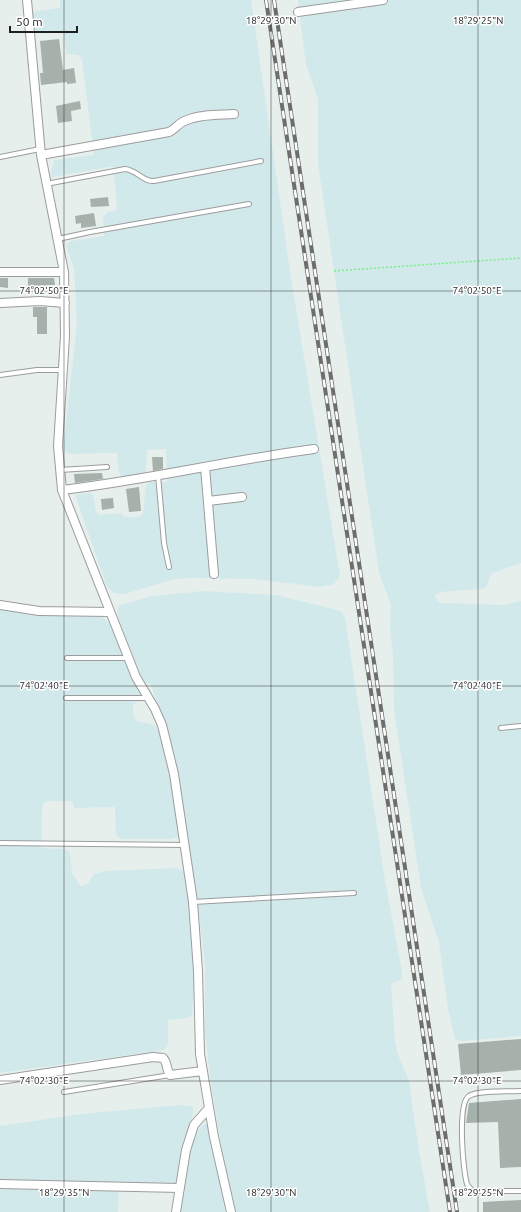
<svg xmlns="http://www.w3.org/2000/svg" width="521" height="1212" font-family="Ubuntu,sans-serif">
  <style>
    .farmland { fill: #d2e9ec }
    .building { fill: #a5b1aa }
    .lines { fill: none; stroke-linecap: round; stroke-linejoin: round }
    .lane-casing { stroke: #9c9c9c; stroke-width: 6 }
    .street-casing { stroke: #9c9c9c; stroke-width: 10 }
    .path { stroke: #77ee85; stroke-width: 1.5; stroke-dasharray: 2 2; stroke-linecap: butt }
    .lane { stroke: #fff; stroke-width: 4 }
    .street { stroke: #fff; stroke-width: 8 }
    .rail-casing { stroke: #6d6d6d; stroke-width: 4 }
    .rail { stroke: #fff; stroke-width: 2.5; stroke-dasharray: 8; stroke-linecap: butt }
    .ticks { fill: none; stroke: #1f1f1f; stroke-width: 1; stroke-opacity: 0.45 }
    .ticks-label { font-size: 10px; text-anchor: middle; fill: #1f1f1f; stroke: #fff; stroke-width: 3; stroke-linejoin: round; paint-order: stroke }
  </style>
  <rect width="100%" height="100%" fill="#e6efec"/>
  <path class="farmland" d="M60,0H251L291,278L340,576L334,584L320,587L254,579L193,578L174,579L125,594L114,593L107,587L75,495L91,493L94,499L96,512L100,515L121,513L125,517H138L143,514L146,485L151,482H167L166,449L147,450L146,473L123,478L119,473L117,453L69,454L64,450V441L77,323L74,269L66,245L71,241L104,236L103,217L108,212L116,211L117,205L113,166L53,177L50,176L54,160L94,155L82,60L78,55L66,54L64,32H34L32,12L60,8Z
    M298,0H521V563L492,573L486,587L482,589L440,592L435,596L437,601L441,603L505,605L521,601V1036L462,1041L455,1039L448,1009L439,943L421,888L394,710L393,657L390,628L391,605L379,573L318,164V99L306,65Z
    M203,591L276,595L337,610L342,612L345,618L385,880L402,971V980L391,983L395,1042L397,1052L409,1081L419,1151L430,1212H235L223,1156L210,1077L205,1030V963L197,898L171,745L152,688L150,684L144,683L119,621L117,610L120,605L152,596Z
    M0,608L33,614L92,615L105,619L113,628L131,676L142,697V700L133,704V715L137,721L155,725L162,739L180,833L178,837L171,839H121L116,835L115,807L74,808L73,803L70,801H48L43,804L42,809L41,848L65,849L70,852L72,873L80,886L88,884L94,874L105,871L177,868L185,872L196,950L192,1015L187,1018L168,1020V1044L164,1050L0,1073Z
    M178,1105L191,1106L193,1108V1115L184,1140L175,1187L119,1189L118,1212H0V1126L80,1114Z
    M209,1123L225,1212H179L190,1148L197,1132L203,1125Z"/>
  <path class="building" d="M59,39L63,70L74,68L76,83L67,84V82L41,85L40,73H43L40,41Z
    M80,101L81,109L71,111L72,121L58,123L56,106Z
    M108,197L109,206L91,207L90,199Z
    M94,213L96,226L81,228V223L76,224L75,216Z
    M0,278H8V288L0,287Z
    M28,278H54L55,285L28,286Z
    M33,307H47V334H37V317H33Z
    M152,457H163V469L153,471Z
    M102,473L103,479L75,483L74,474Z
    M139,487L141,511L129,512L126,489Z
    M113,498L114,508L102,510L101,499Z
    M521,1039V1070L461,1075L458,1044Z
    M521,1099V1167L500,1168L498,1122L466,1123L469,1103Z
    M521,1200V1212H483V1202Z"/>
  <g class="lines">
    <g class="lane-casing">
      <path id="lane" d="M0,157L40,149
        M46,184L125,169C137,170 143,182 154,181L261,161
        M58,239L90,232L249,204
        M0,375L37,370H63
        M60,470L107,467
        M158,475L164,543L169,567
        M67,658H129
        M66,698H147
        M501,728L521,726
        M0,843L185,845
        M193,902L354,893
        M521,1091C507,1092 480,1090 469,1096C457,1103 463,1171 467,1184C468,1187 471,1189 473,1191H521
        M64,1092L170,1075"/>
    </g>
    <g class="street-casing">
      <path id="street" d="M27,0L41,155L64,272L65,336L58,446L62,490L136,677L155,709L162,725L174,774L193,902L198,971L200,1054L214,1137L231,1212
        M298,12L383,0
        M41,155L169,132C176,129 179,122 187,120C201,114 219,115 234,114
        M0,272H64
        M0,303L40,301L65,303
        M205,467L214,574
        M62,490C147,480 230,460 314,449
        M208,501L242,497
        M0,605L39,611L110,612
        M0,1080L153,1057L163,1058C168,1063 166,1070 170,1075L203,1071
        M0,1184L180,1188
        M176,1212L186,1150L194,1125L209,1108"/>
    </g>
    <path class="path" d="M334,271L521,258"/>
    <use href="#lane" class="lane"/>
    <use href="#street" class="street"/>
    <g class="rail-casing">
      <path id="rail" d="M266,0L450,1212
        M274,0L457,1212"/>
    </g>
    <use href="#rail" class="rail"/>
  </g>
  <path class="ticks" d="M64,0V1212M271,0V1212M478,0V1212M0,291H521M0,686H521M0,1081H521"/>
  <g class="ticks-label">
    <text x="271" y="24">18°29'30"N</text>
    <text x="478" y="24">18°29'25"N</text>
    <text x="477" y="294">74°02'50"E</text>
    <text x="44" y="294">74°02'50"E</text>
    <text x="477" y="689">74°02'40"E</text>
    <text x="44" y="689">74°02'40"E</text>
    <text x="477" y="1084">74°02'30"E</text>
    <text x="44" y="1084">74°02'30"E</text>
    <text x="64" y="1196">18°29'35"N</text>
    <text x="271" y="1196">18°29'30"N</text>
    <text x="478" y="1196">18°29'25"N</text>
  </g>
  <path d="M10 26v6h67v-6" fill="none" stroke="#1f1f1f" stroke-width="2"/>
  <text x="16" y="26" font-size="12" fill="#1f1f1f" stroke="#ffffff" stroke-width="3" paint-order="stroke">50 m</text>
</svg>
